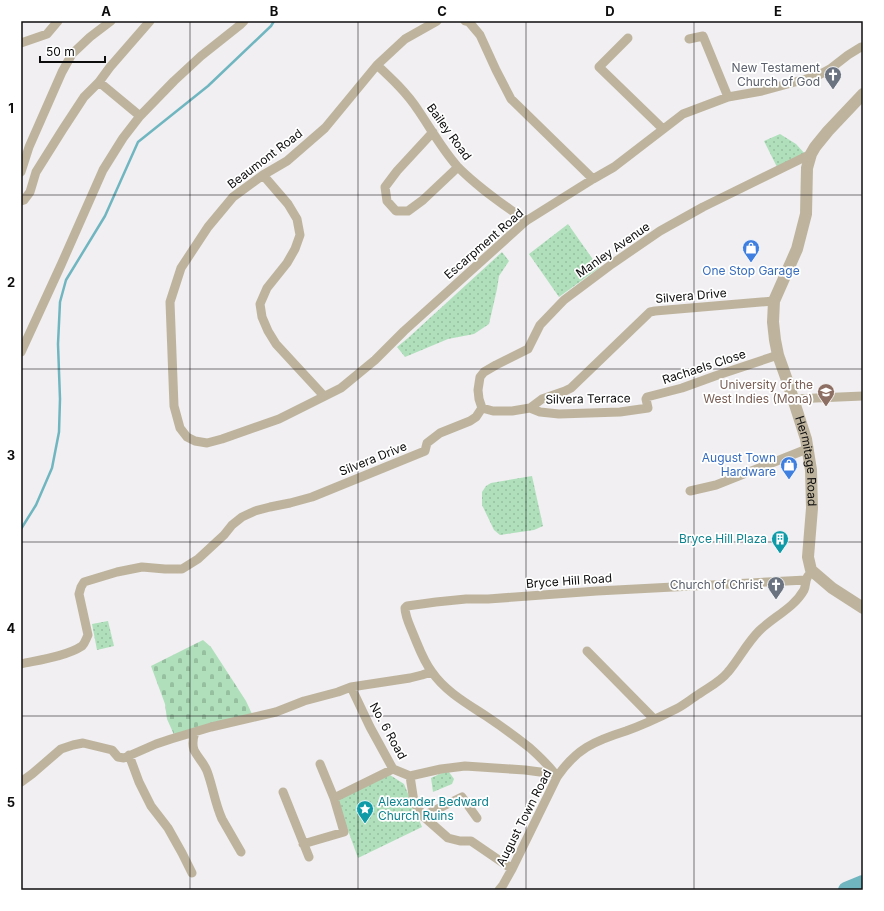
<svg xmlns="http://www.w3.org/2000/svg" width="884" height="911" font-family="Inter,sans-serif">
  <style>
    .grass { fill: url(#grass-dots) }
    .cemetery { fill: url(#cemetery-stones) }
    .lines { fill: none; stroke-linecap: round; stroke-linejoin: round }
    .stream { stroke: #6fb6c0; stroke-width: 2.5 }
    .river { stroke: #6fb6c0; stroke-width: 16 }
    .minor { stroke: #beb49e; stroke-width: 9 }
    .tertiary { stroke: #beb49e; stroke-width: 12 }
    .grid { fill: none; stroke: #0e0d0e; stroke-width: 1; stroke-opacity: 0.55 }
    .labels { text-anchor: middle; stroke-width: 3.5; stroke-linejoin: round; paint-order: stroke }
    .worship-label { font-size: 12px; fill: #5b616d; stroke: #fff; text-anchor: end }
    .street-label { font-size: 12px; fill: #0e0d0e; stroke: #fff }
    .shop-label { font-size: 12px; fill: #366cbe; stroke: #fff }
    .education-label { font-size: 12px; fill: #785e54; stroke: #fff; text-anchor: end }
    .culture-label { font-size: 12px; fill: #0d838f; stroke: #fff; text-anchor: end }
    .neatline { fill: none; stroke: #0e0d0e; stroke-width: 1.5 }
    .grid-label { font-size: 13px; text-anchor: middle; font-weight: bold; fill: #0e0d0e }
  </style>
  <defs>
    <pattern id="grass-dots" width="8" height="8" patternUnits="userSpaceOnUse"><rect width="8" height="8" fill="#b0e0bb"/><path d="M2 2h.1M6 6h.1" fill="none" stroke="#96bfa0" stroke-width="1.8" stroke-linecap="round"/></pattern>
    <pattern id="cemetery-stones" width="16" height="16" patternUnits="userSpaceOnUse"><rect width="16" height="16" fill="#b0e0bb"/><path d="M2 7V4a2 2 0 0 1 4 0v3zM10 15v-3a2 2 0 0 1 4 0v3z" fill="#96bfa0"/></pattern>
  </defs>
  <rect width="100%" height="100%" fill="#f1eff2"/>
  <path class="grass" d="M780,134L796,144L806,155L779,171L764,141Z
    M568,224L599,268L559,297L529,254Z
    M502,252L509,261L499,276L497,289L489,324L474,334L448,339L405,357L397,347L408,338Z
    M532,476L543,526L534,530L500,535L494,530L482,505V492L486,486L491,483Z
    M108,621L114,646L97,650L92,624Z
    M446,771L449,772L454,779L452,784L433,792L431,778Z
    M390,775L404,784L422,827L358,858L337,800Z"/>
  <path class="cemetery" d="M203,640L211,647L246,701L252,714L175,737L167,719L165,704L151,666Z"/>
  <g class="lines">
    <path class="stream" d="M21,529L36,505L52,468L59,432L60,399L58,344L60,302L66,280L105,216L138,142L208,86L271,26L274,21"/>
    <path class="river" d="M846,890L863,883"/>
    <path class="minor" d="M437,21L405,39L377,65L325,128L287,161L263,175L233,197L208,227L181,268L170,302L174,406L180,428L187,437L195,441L207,443L222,439L279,419L341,388L375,360L404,331L526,221L593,179L614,167L683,114L728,97L762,91L817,76L830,69L848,55L861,47H863
      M465,21L469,22L480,35L496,70L511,99L593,179
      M628,38L599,67L663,129
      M689,39L703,36L728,97
      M21,43L47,34L58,21
      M377,65C392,79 407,93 418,110C431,129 442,149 457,166C477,187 503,204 526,221
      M99,82L140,116
      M433,132L397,171L385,187L387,201L396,211H408L423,200L458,167
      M21,172L29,147L62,72L72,54L90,37L111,21
      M263,175L288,204L297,219L300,235L295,249L287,263L267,288L260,304L262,317L268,331L276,344L324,396
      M21,201L24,200L30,192L36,172L63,129L84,97L99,82L110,67L150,21
      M21,352L61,265L103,170L123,138L140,116L174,81L201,56L240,25L244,21
      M793,399L863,396
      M482,408L479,399L478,390L480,377L484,372L496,365L528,349L540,325L564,300L612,264L660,231L703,207L811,154
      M530,408L540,412L559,414L620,412L648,408L646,399L647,397L682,388L715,376L778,355
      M690,491L716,485L807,449
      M587,651L654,719
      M21,664C39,660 67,656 82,646C85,643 86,639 88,635L79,594L81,587L84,582L117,572L142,567L165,569H182L198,559L224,535L232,525L242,517L255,511L270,507L290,503L312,497L425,451L427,443L440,433L470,421L476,417L482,408L493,411H512L530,408L542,399L565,391L571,388L650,312L655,311L774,301
      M351,687L370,727L393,769L410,776
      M195,732C193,738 192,744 194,750C198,758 204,763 207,771C213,787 215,804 222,819L241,852
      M129,755L139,782L151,806L168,828L182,853L192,873
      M410,776L414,802L423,816L448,838L460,841H471L512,869
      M410,776L441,769L465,766L525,770L555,774
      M557,777C550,766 540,757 530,748C516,737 501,726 486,716C466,703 445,691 432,672C424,662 419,648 414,636C411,628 405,617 405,608L407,606L436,602L466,599H488L597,591L806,580
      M21,782L32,774L61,749L73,745L83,743L112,750L118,757L124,758L156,744L171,739L211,727L276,712L304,701L338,692L351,687L410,678L422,675L431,672
      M283,792L309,857
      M334,798L393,769
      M423,816L462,797L477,818
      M303,844L344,832L334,798L320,764
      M499,890L503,885L512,869L557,777C576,749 594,741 626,731C643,725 660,717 676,709C684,705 691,699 699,694C709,687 720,682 728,672C739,659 747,643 759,631C773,617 794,608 804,590C806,586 805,580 808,576"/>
    <path class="tertiary" id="s1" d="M863,94L828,131L815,147L811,154L807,168L806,214L797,249L774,301L773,322L775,340L778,355L788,383L806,439L811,470L812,508L808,557L811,570L832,588L863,608"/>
  </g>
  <path class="grid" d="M190,21V890M358,21V890M526,21V890M694,21V890M21,195H863M21,369H863M21,542H863M21,716H863"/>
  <defs>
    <g id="church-pin" transform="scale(0.9)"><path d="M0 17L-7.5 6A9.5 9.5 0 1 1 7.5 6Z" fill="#6b7280" stroke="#fff"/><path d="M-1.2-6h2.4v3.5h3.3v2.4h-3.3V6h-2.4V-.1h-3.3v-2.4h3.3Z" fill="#fff"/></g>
    <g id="shop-pin" transform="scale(0.9)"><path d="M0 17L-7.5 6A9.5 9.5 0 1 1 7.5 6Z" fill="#3f7fe0" stroke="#fff"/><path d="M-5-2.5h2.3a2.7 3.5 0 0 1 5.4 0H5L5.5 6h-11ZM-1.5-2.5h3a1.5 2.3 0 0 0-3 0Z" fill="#fff"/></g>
    <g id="university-pin" transform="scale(0.9)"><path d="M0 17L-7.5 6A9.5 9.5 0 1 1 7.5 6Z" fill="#8d6e63" stroke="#fff"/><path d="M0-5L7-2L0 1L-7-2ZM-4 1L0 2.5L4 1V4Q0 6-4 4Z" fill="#fff"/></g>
    <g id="building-pin" transform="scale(0.9)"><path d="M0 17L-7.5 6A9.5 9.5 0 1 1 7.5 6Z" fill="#0f9aa8" stroke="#fff"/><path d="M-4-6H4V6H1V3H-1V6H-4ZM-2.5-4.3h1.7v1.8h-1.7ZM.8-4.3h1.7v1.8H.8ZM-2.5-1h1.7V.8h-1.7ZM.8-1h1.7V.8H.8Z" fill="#fff"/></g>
    <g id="sight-pin" transform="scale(0.9)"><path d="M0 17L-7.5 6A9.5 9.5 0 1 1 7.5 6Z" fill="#0f9aa8" stroke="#fff"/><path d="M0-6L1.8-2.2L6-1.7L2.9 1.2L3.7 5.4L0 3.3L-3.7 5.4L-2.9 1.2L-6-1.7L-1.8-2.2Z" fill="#fff"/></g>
  </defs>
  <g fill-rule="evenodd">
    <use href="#church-pin" x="833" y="75"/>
    <use href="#shop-pin" x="751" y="248"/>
    <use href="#university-pin" x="826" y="392"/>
    <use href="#shop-pin" x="789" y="465"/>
    <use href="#building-pin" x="780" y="539"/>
    <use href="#church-pin" x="776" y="585"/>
    <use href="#sight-pin" x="365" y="809"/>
  </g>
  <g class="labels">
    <g class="worship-label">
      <text x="820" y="72">New Testament<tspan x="820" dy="14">Church of God</tspan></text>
      <text x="763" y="589">Church of Christ</text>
    </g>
    <g class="street-label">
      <text transform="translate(449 132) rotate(54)" y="4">Bailey Road</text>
      <text transform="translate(265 159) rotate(-37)" y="4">Beaumont Road</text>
      <text transform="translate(484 244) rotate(-41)" y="4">Escarpment Road</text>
      <text transform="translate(613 250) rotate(-35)" y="4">Manley Avenue</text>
      <text transform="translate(691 296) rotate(-5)" y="4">Silvera Drive</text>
      <text transform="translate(704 367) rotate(-18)" y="4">Rachaels Close</text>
      <text transform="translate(588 399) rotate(-1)" y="4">Silvera Terrace</text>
      <text transform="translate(373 459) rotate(-22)" y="4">Silvera Drive</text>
      <text dy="4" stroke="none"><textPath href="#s1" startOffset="398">Hermitage Road</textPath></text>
      <text transform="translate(569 581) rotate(-4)" y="4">Bryce Hill Road</text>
      <text transform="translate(388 731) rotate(61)" y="4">No. 6 Road</text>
      <text transform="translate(524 818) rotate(-63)" y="4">August Town Road</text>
    </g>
    <g class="shop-label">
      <text x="751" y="275">One Stop Garage</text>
      <text x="776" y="462" text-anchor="end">August Town<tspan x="776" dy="14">Hardware</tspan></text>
    </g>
    <g class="education-label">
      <text x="813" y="389">University of the<tspan x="813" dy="14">West Indies (Mona)</tspan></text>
    </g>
    <g class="culture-label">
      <text x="767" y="543">Bryce Hill Plaza</text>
      <text x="378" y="806" text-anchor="start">Alexander Bedward<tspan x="378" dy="14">Church Ruins</tspan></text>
    </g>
  </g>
  <rect width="884" height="911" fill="none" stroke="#ffffff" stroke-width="44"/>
  <path d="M40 56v6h65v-6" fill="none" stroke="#0e0d0e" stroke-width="2"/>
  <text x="46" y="56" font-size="12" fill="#0e0d0e" stroke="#ffffff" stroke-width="3" paint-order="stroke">50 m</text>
  <rect x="22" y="22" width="840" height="867" class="neatline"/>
  <g class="grid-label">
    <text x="106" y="16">A</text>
    <text x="274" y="16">B</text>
    <text x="442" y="16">C</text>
    <text x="610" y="16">D</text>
    <text x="778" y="16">E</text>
    <text x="11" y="113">1</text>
    <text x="11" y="287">2</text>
    <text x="11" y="460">3</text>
    <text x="11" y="633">4</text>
    <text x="11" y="807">5</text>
  </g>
</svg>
